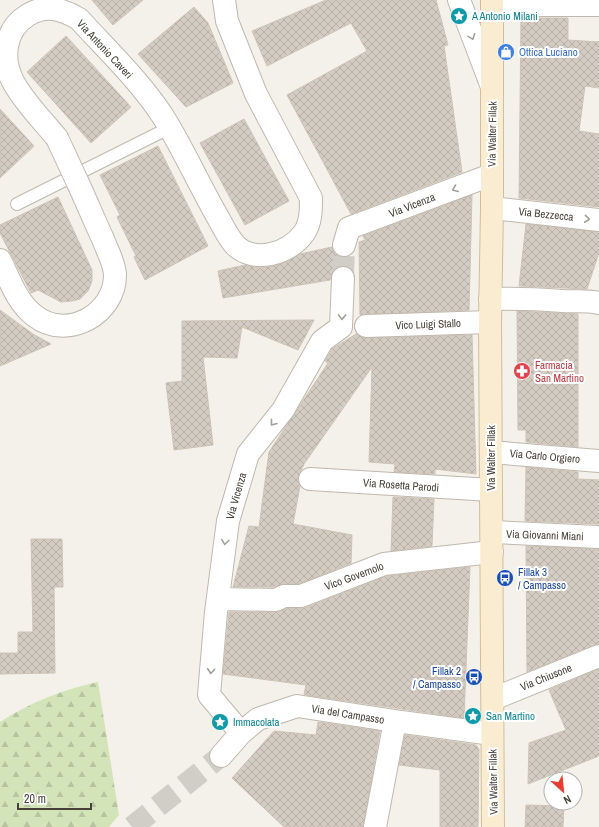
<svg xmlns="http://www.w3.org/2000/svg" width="599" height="827" font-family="'Archivo Narrow',sans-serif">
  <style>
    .forest { fill: url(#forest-firs) }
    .building { fill: url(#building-cross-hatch); stroke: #cec3b5 }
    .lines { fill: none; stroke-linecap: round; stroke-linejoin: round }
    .minor-tunnel { stroke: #d1cec8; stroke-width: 22; stroke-dasharray: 22 11; stroke-linecap: butt }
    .service-casing { stroke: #bfb8ae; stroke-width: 14 }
    .minor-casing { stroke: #bfb8ae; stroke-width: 24 }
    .secondary-casing { stroke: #cfbf9f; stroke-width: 24 }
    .service { stroke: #fff; stroke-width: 12 }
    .minor { stroke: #fff; stroke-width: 22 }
    .secondary { stroke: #f9ecd0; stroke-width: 22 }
    .minor-bridge-casing { stroke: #bfb8ae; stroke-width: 24; stroke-linecap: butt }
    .minor-bridge { stroke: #fff; stroke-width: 22 }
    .oneway { stroke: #a3a09c }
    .labels { text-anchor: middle; stroke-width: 4; stroke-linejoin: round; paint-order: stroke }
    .culture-label { font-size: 11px; fill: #0d838f; stroke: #fff; text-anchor: start }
    .street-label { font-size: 11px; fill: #47413a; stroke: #fff }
    .shop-label { font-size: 11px; fill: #366cbe; stroke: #fff; text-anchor: start }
    .health-label { font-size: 11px; fill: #be3a42; stroke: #fff; text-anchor: start }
    .transit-label { font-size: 11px; fill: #164399; stroke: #fff; text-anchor: start }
  </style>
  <defs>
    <pattern id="forest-firs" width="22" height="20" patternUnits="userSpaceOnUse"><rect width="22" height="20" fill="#d3e4b8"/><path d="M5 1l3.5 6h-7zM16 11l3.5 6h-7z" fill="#b6c59f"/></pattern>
    <pattern id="building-cross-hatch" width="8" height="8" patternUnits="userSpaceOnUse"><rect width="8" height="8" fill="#d4ccc2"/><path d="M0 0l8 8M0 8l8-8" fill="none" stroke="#b7b0a7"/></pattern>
  </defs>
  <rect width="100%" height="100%" fill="#f4f1eb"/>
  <path class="forest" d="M98,682L119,815L109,827H0V722C29,703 64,689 98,682Z"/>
  <path class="building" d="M92,0H143L113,25Z
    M326,0H436L448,45L444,46L462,172L351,214L287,95L367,51L351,23L267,66L252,31Z
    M194,7L208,23L233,83L186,107L138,54Z
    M521,18H568V40L599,42V88L585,86L579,131L599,134V207L519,198Z
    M66,36L131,107L91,143L27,72Z
    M0,109L34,146L0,178Z
    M244,119L289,201L245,225L200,143Z
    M158,146L208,246L145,280L134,257L136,256L117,217L120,215L100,175Z
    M472,195L469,310L360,315L359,242L365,240L363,236Z
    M58,197L92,270V281L88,291L80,299L72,301L61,302L38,290L31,293L0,233V225Z
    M526,224L599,232V253L587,289L519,286Z
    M332,247L335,254L340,257H346L342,266L333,271L330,280L223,298L218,271L245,265L260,268L273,266L286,262L300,254Z
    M0,310L33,334L51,344L0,366Z
    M517,311L578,314V447L526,442V430H518Z
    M314,320L298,350L242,327L237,358L203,357L213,445L174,450L166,383L182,381V321Z
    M356,334L366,338L472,335L476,474L435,469V474L394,472L395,464L369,462L372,367L304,464L298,478L300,486L293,524L352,535L351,563L299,584H284L273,587H233L249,526L259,527L269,452L328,363L325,361L332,349Z
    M526,467L578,472V479L599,480V524L525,521Z
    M393,497L434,499L432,546L391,551Z
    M31,539H62L63,587H54L55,673L0,674V653H18V632H33Z
    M526,546L599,549V644L527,672Z
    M470,567L464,718L306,695L304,694L306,685L223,674L229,612H276L287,608H305L387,576Z
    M599,669V756L528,784L529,743L566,730L549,690Z
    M318,722L380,731L363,827H284L232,778L274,731L316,735Z
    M405,735L476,745L479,749L478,827H440V770L399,765Z
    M526,805L564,806L563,827H525Z"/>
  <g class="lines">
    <path class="minor-tunnel" d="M343,278L344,245
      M132,827L221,756"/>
    <g class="service-casing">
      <path id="service" d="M17,204L169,128"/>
    </g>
    <g class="minor-casing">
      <path id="minor" d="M459,0L492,87
        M492,5H599
        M57,138C43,121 26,104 15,85C1,62 3,30 28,15C46,4 62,9 79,19C108,51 141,82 164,118C183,149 198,182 216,214C222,224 227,236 235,245C254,264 289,254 304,233C311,223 311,210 311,198L256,94L227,21L224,0
        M492,208L599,220
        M344,245L349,228L491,175
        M0,260C9,278 17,303 35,316C67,341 116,314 115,274C114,262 107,250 103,239C94,220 86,200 77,181
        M490,299C515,298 538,299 562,301C575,302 586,300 599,303
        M366,326L490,322
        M491,452L599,461
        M310,479L491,490
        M492,532L599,537
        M218,599L276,600L284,596H301L384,564L492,552
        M493,699L599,656
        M241,733L209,695L216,612L228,521L248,454L283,410L322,341L341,327L343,278
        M221,756L241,733L258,719L297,706L395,721L492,734
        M375,827L395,721"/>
    </g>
    <g class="secondary-casing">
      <path id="secondary" d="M492,0V208L490,322L493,827"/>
    </g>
    <use href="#service" class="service"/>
    <use href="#minor" class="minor"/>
    <use href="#secondary" class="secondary"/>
    <g class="minor-bridge-casing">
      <path id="minor-bridge" d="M57,138L77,181"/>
    </g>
    <use href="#minor-bridge" class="minor-bridge"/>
  </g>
  <defs><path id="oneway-chevron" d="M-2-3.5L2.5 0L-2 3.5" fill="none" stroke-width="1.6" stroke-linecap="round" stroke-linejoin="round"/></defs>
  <g class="oneway">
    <use href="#oneway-chevron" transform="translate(472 37) rotate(69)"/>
    <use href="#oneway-chevron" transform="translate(455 189) rotate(159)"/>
    <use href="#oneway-chevron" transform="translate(587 219) rotate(6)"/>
    <use href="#oneway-chevron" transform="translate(342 317) rotate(92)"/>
    <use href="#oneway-chevron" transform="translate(273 423) rotate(128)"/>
    <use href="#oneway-chevron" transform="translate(225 542) rotate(98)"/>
    <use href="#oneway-chevron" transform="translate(211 671) rotate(95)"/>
  </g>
  <defs>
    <g id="sight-disc" transform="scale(0.9)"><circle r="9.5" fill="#0f9aa8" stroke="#fff"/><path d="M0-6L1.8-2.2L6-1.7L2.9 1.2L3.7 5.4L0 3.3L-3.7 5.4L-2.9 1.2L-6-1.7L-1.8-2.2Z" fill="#fff"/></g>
    <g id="shop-disc" transform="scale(0.9)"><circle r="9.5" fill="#3f7fe0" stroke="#fff"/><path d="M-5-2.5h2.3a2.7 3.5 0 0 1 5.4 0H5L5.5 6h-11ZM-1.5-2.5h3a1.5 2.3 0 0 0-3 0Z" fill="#fff"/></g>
    <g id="pharmacy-disc" transform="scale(0.9)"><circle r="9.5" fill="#e0444e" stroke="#fff"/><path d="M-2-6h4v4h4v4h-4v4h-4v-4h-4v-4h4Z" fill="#fff"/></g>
    <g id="bus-disc" transform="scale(0.9)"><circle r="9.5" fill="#1a4fb4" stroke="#fff"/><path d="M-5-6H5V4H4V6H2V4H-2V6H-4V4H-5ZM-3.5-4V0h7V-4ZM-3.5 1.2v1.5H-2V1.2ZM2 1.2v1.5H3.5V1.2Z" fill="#fff"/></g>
  </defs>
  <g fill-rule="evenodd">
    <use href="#sight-disc" x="459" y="16"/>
    <use href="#shop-disc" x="506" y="52"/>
    <use href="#pharmacy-disc" x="522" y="371"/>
    <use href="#bus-disc" x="505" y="578"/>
    <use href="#bus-disc" x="474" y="677"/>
    <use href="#sight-disc" x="473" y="716"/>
    <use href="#sight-disc" x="220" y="722"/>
  </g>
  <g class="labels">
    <g class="culture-label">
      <text x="472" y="20">A Antonio Milani</text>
      <text x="486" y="720">San Martino</text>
      <text x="233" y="726">Immacolata</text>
    </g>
    <g class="street-label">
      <text transform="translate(105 49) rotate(47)" y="4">Via Antonio Caveri</text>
      <text transform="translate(492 134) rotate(-89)" y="4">Via Walter Fillak</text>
      <text transform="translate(412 205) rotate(-21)" y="4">Via Vicenza</text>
      <text transform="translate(546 214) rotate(6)" y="4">Via Bezzecca</text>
      <text transform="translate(428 324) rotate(-2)" y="4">Vico Luigi Stallo</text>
      <text transform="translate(545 456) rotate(5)" y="4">Via Carlo Orgiero</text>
      <text transform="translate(491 458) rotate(-90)" y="4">Via Walter Fillak</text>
      <text transform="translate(401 485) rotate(4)" y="4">Via Rosetta Parodi</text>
      <text transform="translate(236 496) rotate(-74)" y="4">Via Vicenza</text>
      <text transform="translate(545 535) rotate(2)" y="4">Via Giovanni Miani</text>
      <text transform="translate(354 576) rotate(-20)" y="4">Vico Governolo</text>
      <text transform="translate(546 677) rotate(-22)" y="4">Via Chiusone</text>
      <text transform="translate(348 714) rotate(9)" y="4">Via del Campasso</text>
      <text transform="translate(493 782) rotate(-91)" y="4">Via Walter Fillak</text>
    </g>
    <g class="shop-label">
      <text x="519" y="56">Ottica Luciano</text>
    </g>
    <g class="health-label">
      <text x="535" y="369">Farmacia<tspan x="535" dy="13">San Martino</tspan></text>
    </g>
    <g class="transit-label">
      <text x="518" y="576">Fillak 3<tspan x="518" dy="13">/ Campasso</tspan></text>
      <text x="461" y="675" text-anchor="end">Fillak 2<tspan x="461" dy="13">/ Campasso</tspan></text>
    </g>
  </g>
  <g transform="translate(563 791) rotate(153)"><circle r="19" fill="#ffffff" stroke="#b5b3b0"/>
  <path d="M0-3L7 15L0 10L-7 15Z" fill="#e44032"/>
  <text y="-6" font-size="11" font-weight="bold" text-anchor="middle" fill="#47413a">N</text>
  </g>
  <path d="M18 803v6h73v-6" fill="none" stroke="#47413a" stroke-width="2"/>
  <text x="24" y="803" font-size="12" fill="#47413a" stroke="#ffffff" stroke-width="3" paint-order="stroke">20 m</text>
</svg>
